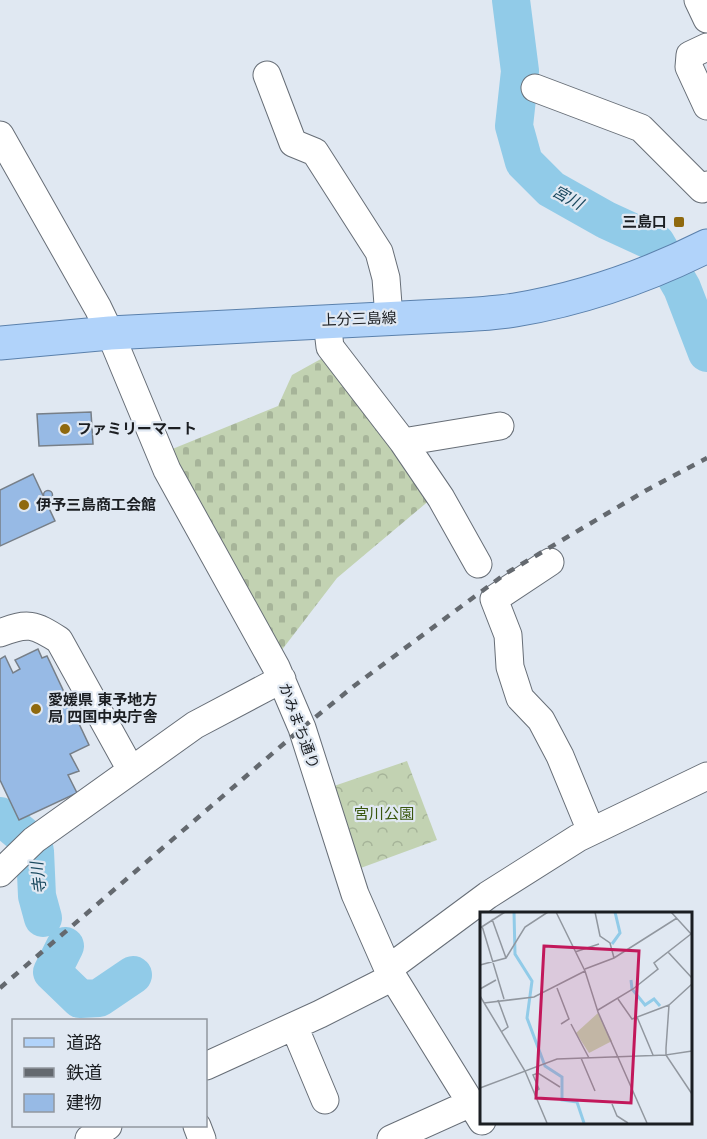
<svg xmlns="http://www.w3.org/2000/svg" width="707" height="1139" font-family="'Work Sans','Noto Sans JP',sans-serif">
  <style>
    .forest { fill: url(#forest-crowns) }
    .cemetery { fill: url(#cemetery-stones) }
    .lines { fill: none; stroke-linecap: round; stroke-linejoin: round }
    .river { stroke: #91cbe8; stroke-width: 38 }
    .building { fill: #97bae5; stroke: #777f88; stroke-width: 1.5 }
    .minor-casing { stroke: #676e77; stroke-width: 29 }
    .major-casing { stroke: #5b81ac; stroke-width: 35 }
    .minor { stroke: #fff; stroke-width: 27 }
    .major { stroke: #b1d3fa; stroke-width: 33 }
    .rail { stroke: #64696f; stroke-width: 4.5; stroke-dasharray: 8 8; stroke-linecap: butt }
    .poi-dot { fill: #8f690e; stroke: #e0e8f2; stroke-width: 2 }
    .labels { text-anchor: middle; stroke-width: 4.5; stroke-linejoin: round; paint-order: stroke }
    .poi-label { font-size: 15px; font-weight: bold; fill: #1b1e22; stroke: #e0e8f2; text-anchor: start }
    .street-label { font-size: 15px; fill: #1b1e22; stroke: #e0e8f2 }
    .park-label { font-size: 15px; fill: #39560d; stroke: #e0e8f2 }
    .water-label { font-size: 16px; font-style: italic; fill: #1a495f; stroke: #e0e8f2 }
    .inset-river { fill: none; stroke: #91cbe8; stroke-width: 3 }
    .inset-road { fill: none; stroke: #91979f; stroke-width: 1.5 }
    .view { fill: #c2185b; fill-opacity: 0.15; stroke: #c2185b; stroke-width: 3 }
    .inset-edge { fill: none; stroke: #1b1e22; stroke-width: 3 }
  </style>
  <defs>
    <pattern id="forest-crowns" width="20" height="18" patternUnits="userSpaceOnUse" patternTransform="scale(1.5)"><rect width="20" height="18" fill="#c2d2b2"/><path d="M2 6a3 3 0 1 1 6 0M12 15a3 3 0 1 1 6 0" fill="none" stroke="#a6b499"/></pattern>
    <pattern id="cemetery-stones" width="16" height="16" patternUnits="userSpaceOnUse" patternTransform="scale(1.5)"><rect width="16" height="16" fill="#c2d2b2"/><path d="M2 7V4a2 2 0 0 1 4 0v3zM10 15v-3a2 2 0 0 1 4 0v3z" fill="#a6b499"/></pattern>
  </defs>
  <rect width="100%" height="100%" fill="#e0e8f2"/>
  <path class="forest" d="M407,761L437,840L358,869L334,786Z"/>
  <path class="cemetery" d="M328,355L431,499L337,578L278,655L165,452L278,406L292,375Z"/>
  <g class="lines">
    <path class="river" d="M511,0L520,71L514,126L524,162L551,189L606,220L656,243L682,288L707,353
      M0,816L24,836L35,851L37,896L43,918
      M65,946L52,972L80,999L99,998L133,975"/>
  </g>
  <path class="building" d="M91,412L93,444L39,446L37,414Z
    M33,474L55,521L0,546V490Z
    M43.5 495a4.5 4.5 0 1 1 9 0a4.5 4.5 0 1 1-9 0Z
    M38,649L42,658L47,656L89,745L70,754L79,771L68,775L77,793L19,820L0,780V659L5,656L13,673L20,669L15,660Z"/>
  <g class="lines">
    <g class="minor-casing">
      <path id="minor" d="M698,0L707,19
        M707,47L690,55L689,67L707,106
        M267,75L293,143L315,152L379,252L386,278L389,318
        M535,88L641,128L702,189L707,185
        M0,135L98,308L110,333L167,470L276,667L302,728L355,894L388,969L482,1121
        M327,321L330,347L403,442L441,498L478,564
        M403,442L500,426
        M550,562L494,599L508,635L510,667L520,698L541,720L560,756L591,831
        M0,633C28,622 34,624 59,640L131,770
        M0,873L34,840L195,725L282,679
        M388,969L488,895L578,838L707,776
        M294,1026L325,1100
        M206,1066L320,1014L393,977
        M197,1126L202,1139
        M89,1139L108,1126
        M391,1139L471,1103"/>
    </g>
    <g class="major-casing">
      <path id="major" d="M0,343L110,333L460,315C478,314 497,313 515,310C581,299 647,276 707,246"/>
    </g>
    <use href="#minor" class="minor"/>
    <use href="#major" class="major"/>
    <path class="rail" d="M0,988L302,728L354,686L505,574L645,491L707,458"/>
  </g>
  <g class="poi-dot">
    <rect x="673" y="216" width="12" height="12" rx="3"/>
    <circle cx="65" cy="429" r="6"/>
    <circle cx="24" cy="505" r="6"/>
    <circle cx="36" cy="709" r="6"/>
  </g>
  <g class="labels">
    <g class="poi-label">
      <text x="667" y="227" text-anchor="end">三島口</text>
      <text x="77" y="434">ファミリーマート</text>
      <text x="36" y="510">伊予三島商工会館</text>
      <text x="48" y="705">愛媛県 東予地方<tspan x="48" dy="17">局 四国中央庁舎</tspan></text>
    </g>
    <g class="street-label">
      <text transform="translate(359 319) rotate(-2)" y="5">上分三島線</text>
      <text transform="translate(299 726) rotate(70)" y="5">かみまち通り</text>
    </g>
    <g class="park-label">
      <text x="384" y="819">宮川公園</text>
    </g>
    <g class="water-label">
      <text transform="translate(568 197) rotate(29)" y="6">宮川</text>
      <text transform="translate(38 878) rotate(-97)" y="6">寺川</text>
    </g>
  </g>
  <g transform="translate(480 912)">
    <rect width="212" height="212" fill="#e0e8f2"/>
    <path d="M118,101L132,129L109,141L96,121Z" fill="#c2d2b2"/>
    <path class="inset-river" d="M34,0L35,42L52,69L47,106L65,154L82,165V188L97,190L104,211M132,32L140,21L135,0M151,68L152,77L165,93L174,87L180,94"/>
    <path class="inset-road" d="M76,0L105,59L118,100L167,211M115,0L120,24L130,31L134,46M191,0L212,23M12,7L26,46M2,14L24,87M0,16L25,0M95,40L119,32M188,40L212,66M0,53L26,46L45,15L68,0M105,57L134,46L197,6M212,72L189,93L186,136V143L212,139M77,76L89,107L81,112M0,77L16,68M0,84L45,159L67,211M138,87L152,107L189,93M18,88L28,115L21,120M4,91L54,85L105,59M118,98L153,77L178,57L174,51L211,22M157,105L173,143M91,112L109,146M101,146L115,179M0,176L77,147L186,143L212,182M55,180L59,177L53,163L58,161L80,175M132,192L137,204L148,211"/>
    <path class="view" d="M64,34L159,39L151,191L56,186Z"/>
    <rect width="212" height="212" class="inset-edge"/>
  </g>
  <rect x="12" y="1019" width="195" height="108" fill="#e0e8f2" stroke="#91979f" stroke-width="1.5"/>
  <rect x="24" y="1038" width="30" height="9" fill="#b1d3fa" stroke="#91979f" stroke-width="1.5"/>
  <text x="66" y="1049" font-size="18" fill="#1b1e22">道路</text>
  <rect x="24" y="1068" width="30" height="9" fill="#64696f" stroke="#91979f" stroke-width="1.5"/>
  <text x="66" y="1079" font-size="18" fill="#1b1e22">鉄道</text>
  <rect x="24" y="1094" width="30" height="18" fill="#97bae5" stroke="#91979f" stroke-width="1.5"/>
  <text x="66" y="1109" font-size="18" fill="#1b1e22">建物</text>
</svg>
